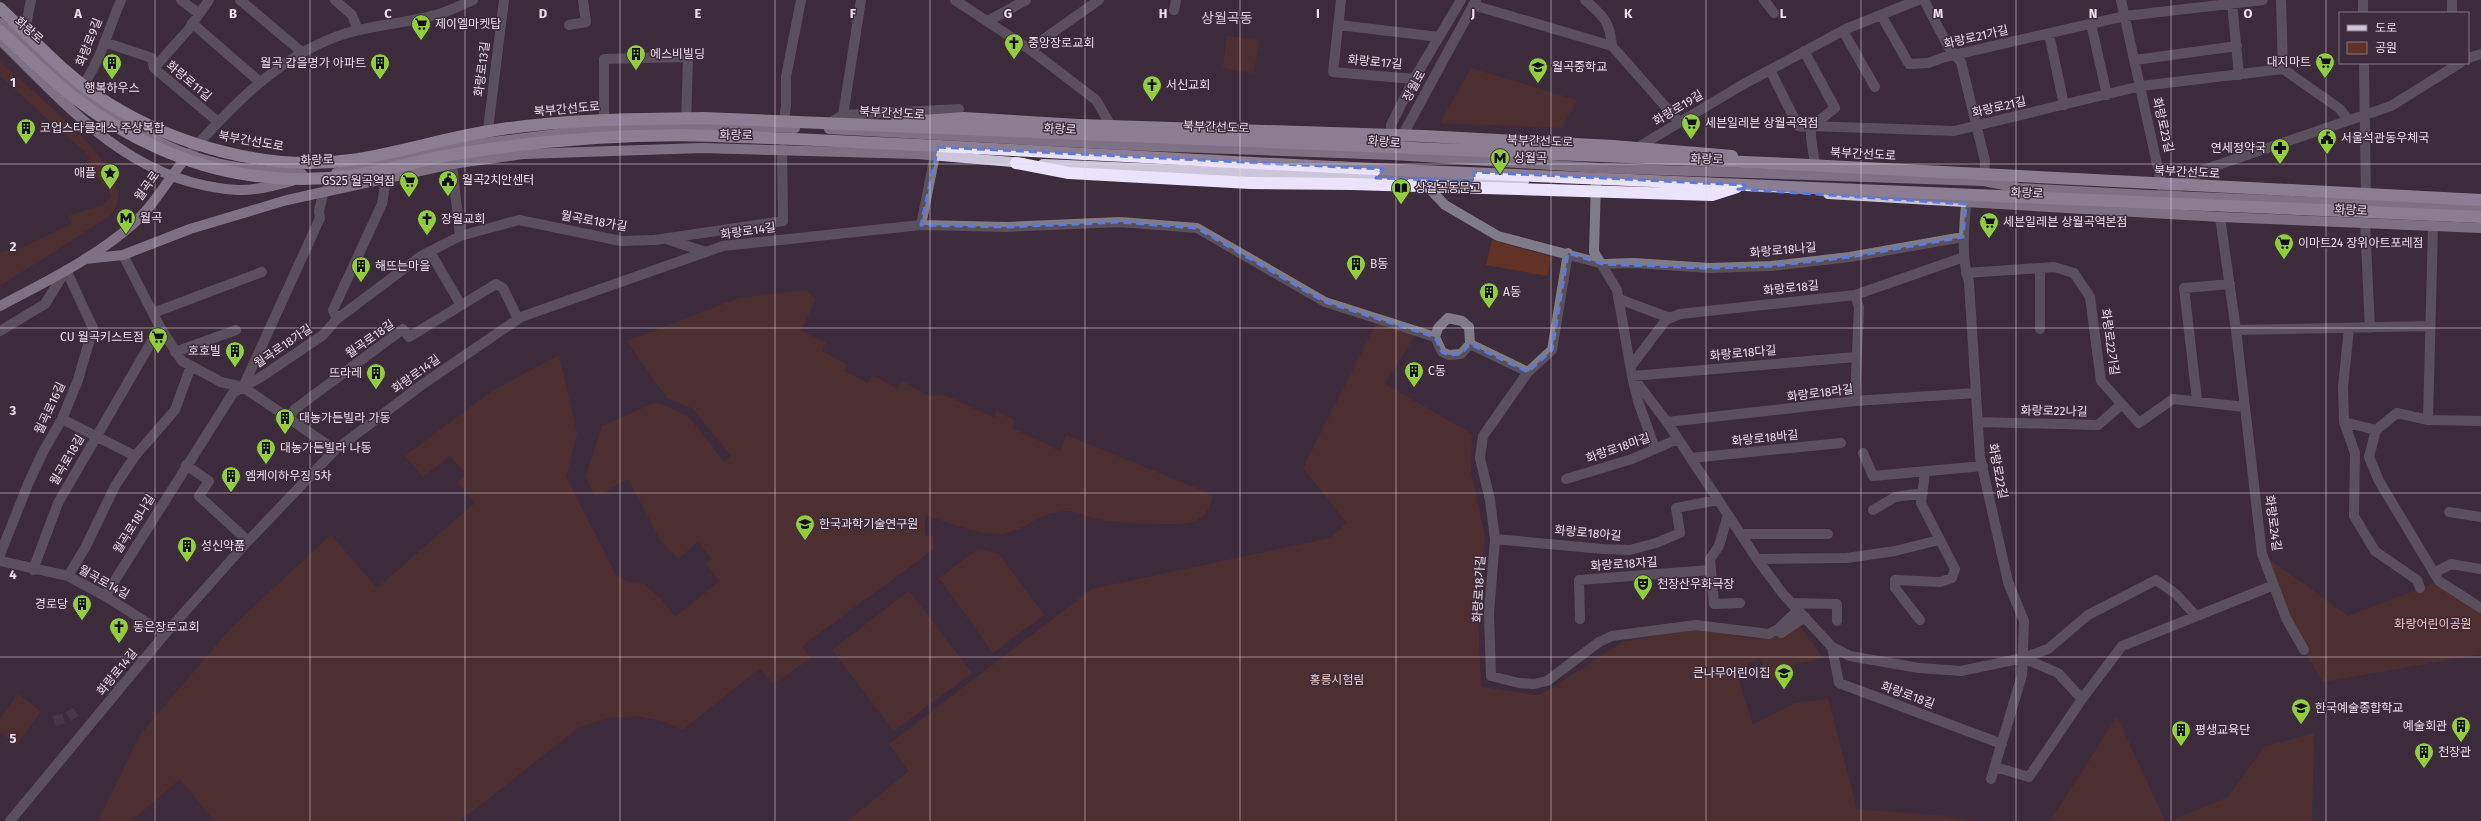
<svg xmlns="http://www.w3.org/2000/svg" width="2481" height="821" font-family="'Fira Sans','Noto Sans KR',sans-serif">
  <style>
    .green { fill: #633226 }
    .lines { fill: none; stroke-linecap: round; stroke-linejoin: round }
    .minor-tunnel { stroke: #574755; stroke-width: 10; stroke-dasharray: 10 5; stroke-linecap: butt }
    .minor { stroke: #7f7c87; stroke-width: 10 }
    .major { stroke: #ccc6db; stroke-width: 10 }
    .highway { stroke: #ebe3fd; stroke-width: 12 }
    .highway-bridge { stroke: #ebe3fd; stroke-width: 12 }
    .marked { fill: none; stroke: #5b7add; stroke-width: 3; stroke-dasharray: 8 5; stroke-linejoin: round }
    .grid { fill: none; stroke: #ece0ea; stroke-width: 1; stroke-opacity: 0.55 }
    .labels { text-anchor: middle; stroke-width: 3; stroke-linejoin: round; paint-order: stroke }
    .poi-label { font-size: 12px; fill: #ece0ea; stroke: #3d2c3b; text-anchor: start }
    .street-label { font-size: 12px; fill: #ece0ea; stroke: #3d2c3b }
    .park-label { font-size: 12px; fill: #facbbf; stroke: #3d2c3b }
    .quarter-label { font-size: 14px; fill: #ddc6d9; stroke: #3d2c3b }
    .grid-label { font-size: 13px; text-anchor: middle; font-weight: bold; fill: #ece0ea; stroke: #3d2c3b; stroke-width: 3; stroke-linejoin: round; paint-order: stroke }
  </style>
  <rect width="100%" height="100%" fill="#3d2c3b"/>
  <path class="green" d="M1227,36L1259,40L1254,73L1223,68Z
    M0,62C29,89 114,155 118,193C119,202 115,210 110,216L0,286V252L22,248L71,224L68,216L103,205L111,197L109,191L90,169L88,154C57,129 30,102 0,76Z
    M1471,68L1577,100L1562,128L1440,123Z
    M1492,240L1551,257L1547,276L1486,265Z
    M806,290L816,299L801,330L826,343L822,351L846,364L844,371L868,383L872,375L898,389L902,381L929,396L945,395L994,418L997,411L1015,421L1012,428L1060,451L1066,435L1201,490L1213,497C1209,509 1205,517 1193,522C1180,527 1111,522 1096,519C1087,517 1078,511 1069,511C1038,512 1032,526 1007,533C985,539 946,521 925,515V535L934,536V549L802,646L811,658L773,684L760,668L682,730L667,722L636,716L607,718L578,728L460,821H214L180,779L131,821H98L140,735L231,628L331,535L377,588L475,503L458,482L466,474L450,456L423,477L405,456L492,391L559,355L577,433L566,477L616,575L628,582L644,584L662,600L675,617L720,581L706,564L712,559L698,542L678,559L661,541L628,479L595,497L586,476L602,426L656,402L688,416L724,462L731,456L693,409L667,398L627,341L739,298Z
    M1378,320L1417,332L1385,384L1472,434L1471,472L1485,536L1478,610L1481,687L1536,695L1544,693L1623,642L1696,629L1757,639L1791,630L1799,624L1823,658L1782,667L1784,676L1771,681L1760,657L1736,672L1753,725L1795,703L1828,699L1857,809L1946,816L1975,821H848L909,771L889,744L1092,589L1330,538L1347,523L1303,468Z
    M978,549L999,554L1044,615L993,653L939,578Z
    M2262,554L2348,616L2439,581L2481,608V654L2323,682L2304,650Z
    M909,591L972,673L894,731L832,650Z
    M18,694L41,711L17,745L0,732V718Z
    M2117,717L2165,821H2050Z
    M2314,733L2312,821H2170L2228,797L2264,747Z"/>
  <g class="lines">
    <path class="minor-tunnel" d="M54,721L66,718L76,712"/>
    <path class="minor" d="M181,0L198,13
      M240,0L303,53
      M335,0L352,15L358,30
      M955,0L1032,51L1096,100L1114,131
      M1341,0L1333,72L1414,79
      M1585,0C1603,16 1610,21 1612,46
      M1764,0L1774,13
      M1924,0L1949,48L1961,62L1985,161L1984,181
      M2121,0L2164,196L2203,170L2391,106L2460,63
      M2281,0L2283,69
      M2363,0V13
      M2452,0V13
      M2232,3L2239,75
      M1473,5L1612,46L1679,122
      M1174,10L1176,0
      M1881,15L1909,64L1928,63L1945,57L2125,16L2263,0
      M988,21L1026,0
      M192,23L260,82
      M2091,24L2107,95
      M569,25L586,22L583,0
      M1339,25L1439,37
      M1843,31L1875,87
      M16,34L27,20L31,0
      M2049,34L2064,105
      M104,42L152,58L154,68L217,121
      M1032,51L1038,43L1099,0
      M2468,58L2481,54
      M2135,60L2237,46
      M2364,63L2366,201
      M154,68L188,30L209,0
      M1770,70L1798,126C1812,130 1824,116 1835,108L1804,51
      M79,90C100,64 108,30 121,0
      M843,115L861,0
      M828,124L843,115L959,109
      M604,126V59L688,57L686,125
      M1811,126L1954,131L2141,86L2283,69L2340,109L2348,120
      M1811,126V138L1816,171
      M783,127L786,106V77L801,0
      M487,138L504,0
      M1400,140L1476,0
      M1391,143V125L1414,79L1461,0
      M1635,149L1742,85L1846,29L1918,0
      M189,154C231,107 277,58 338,36C371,24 408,24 442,13C452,10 463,4 473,0
      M452,164L460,236
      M1596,181L1594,252L1617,290L1632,376L1667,422L1757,559L1783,594L1832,647L1850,656L1919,668L1961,671L2023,658L2048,649L2088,615L2156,580L2176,594L2195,615
      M1423,182L1445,205L1498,236L1603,264L1634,263L1709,268L1771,266L1850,257L1963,237
      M1966,204C1964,231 1961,256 1969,282L1980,457L2008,582L2024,621L2022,675L1991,779
      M2220,217L2236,330L2262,554L2286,618L2304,650
      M2365,223L2370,328
      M921,225L1007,227L1120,222L1197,228L1325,302L1435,337L1438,328L1448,318L1462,321L1469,327L1470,344L1528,372
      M2433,226L2428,420L2397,413L2376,430L2369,457L2379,481L2439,581L2481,608
      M666,239L706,252
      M430,252L461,305
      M1568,253L1552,350L1528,372L1483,436L1480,458L1490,500L1495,539L1489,613L1491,676L1519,683L1534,684L1547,681L1599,642L1612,636L1696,625L1769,634L1778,629L1798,610
      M123,255L160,327L182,361L221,382L243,387L335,450
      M1966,273L2054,267L2074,273L2090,297L2101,381L2139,423L2173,399L2245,407
      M1619,299L1670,318L1680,314L1855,295L1964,257
      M153,313L262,272
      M337,319L333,310L382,204L386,178
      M2040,329V268
      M2236,330L2430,326
      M0,331L45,304L66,270
      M1435,337L1442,352L1449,355L1461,354L1470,344
      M175,352L236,330
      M1631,366L1666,320L1670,318
      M243,387L320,218L319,211L324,191
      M2197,400L2184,288L2230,284
      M1855,401L1859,307L1855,295
      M288,418L295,409L403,329L409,337L496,284L503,288L518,319
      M62,419L135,456
      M2428,420L2481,421
      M1667,422L1855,401L1976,393
      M1978,422L2098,425L2122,404
      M2344,422L2343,387L2349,328
      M2376,430L2344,422L2355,453L2354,516L2375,551L2417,580L2420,588
      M1655,449L1638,401L1632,376L1856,357
      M1863,453L1873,476L1983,466
      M1691,458L1841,443
      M186,465L209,481L199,496L248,541
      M1566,479L1632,459L1678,439
      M1873,510L1895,497L1923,493
      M2449,512L2481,517
      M1728,515L1719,546L1710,559L1714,604L1740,603
      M1740,534H1828
      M1495,539L1603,549L1630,550L1656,543L1680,533L1676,508L1718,500
      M0,555L28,484L44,450L62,419L78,380L93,328L66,270
      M1757,559L1847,558L1895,551L1939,540
      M0,561L68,576L105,596L165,634
      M33,570L58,503L160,327
      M2434,573L2451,564L2481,569
      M68,576L85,548L115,486L135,456L175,410L191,366
      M105,596L233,393L261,377L323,335L337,319L421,256L460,236L519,220L621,241L655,240L783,221L782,149
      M1791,603L1837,604V621
      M1580,619L1579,580L1710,570
      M1920,620L1895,588V580L1940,582L1952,578L1955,569L1921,503L1925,472
      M1781,633L1805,617
      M1832,647L1839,683L2002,744
      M2023,658L2058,673L2082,699
      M1995,767L2029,777L2082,699L2122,646L2274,585
      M10,821L165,634L248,541L335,450L423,384L521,317L723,246L921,225L935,155"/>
    <path class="major" d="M0,23C65,79 130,142 217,163C244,170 274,171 302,174
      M0,40C71,109 132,184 238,190C256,191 276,185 292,181
      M829,129L1124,145L1393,155L1599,168L1984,181L2019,188L2149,195L2481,209
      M1043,164L1421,180L1524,181
      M336,173L459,146L604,128L686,125L795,128
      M1828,194L2220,217L2481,228
      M85,259L123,255L190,229L287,200L452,164L523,154L702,148L918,154L1023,163
      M0,306C45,282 93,259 132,225C155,205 169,177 189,154"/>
    <path class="highway" d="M896,123L964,118L1079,125
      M1016,163L1069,173L1250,183"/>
    <path class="highway-bridge" d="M0,8C34,40 68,78 108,103C177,146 269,172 351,160C400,153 447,137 496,130C565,119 634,119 704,118L1789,164L2481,200
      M0,31C25,54 49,78 76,99C124,136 188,167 249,175C281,180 318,180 350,176C388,171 425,158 462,153C546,140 631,133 716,136C936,144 1156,159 1376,169C1744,185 2113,201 2481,217
      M1079,125L1424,136L1613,146L1732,156
      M1250,183L1352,184L1712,195L1737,187"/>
  </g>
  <path d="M0 0H2481V821H0ZM938,147L1383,169L1376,178L1474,181V172L1540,175L1746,185L1738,189L1966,204L1963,237L1850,257L1771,266L1709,268L1603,264L1568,253L1552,350L1528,372L1470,344L1461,354L1449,355L1442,352L1435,337L1325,302L1197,228L1120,222L1007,227L921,225Z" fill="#3d2c3b" fill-opacity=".55" fill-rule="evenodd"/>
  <path class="marked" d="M938,147L1383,169L1376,178L1474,181V172L1540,175L1746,185L1738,189L1966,204L1963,237L1850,257L1771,266L1709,268L1603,264L1568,253L1552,350L1528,372L1470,344L1461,354L1449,355L1442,352L1435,337L1325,302L1197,228L1120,222L1007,227L921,225Z"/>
  <path class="grid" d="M155,0V821M310,0V821M465,0V821M620,0V821M775,0V821M930,0V821M1085,0V821M1240,0V821M1396,0V821M1551,0V821M1706,0V821M1861,0V821M2016,0V821M2171,0V821M2326,0V821M0,164H2481M0,328H2481M0,493H2481M0,657H2481"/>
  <defs>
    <g id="supermarket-pin" transform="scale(1)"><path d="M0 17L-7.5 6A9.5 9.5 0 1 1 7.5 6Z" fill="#92cd3e" stroke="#3d2c3b"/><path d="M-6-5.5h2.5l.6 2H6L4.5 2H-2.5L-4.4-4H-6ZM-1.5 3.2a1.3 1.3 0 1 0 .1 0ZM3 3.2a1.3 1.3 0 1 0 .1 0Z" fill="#111"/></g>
    <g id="church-pin" transform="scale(1)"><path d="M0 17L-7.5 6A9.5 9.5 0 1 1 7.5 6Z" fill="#92cd3e" stroke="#3d2c3b"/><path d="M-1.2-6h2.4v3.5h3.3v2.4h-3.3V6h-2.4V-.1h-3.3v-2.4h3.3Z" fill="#111"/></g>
    <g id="building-pin" transform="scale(1)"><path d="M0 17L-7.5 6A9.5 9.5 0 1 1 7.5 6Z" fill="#92cd3e" stroke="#3d2c3b"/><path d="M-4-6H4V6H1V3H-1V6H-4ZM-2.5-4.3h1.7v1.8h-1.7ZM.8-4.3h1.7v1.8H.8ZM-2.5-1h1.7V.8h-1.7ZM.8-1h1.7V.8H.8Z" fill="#111"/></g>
    <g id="school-pin" transform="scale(1)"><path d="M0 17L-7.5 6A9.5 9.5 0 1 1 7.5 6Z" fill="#92cd3e" stroke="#3d2c3b"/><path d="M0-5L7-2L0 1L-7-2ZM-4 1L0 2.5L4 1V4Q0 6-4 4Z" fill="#111"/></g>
    <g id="civic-pin" transform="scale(1)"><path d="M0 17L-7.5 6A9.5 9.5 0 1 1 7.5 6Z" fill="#92cd3e" stroke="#3d2c3b"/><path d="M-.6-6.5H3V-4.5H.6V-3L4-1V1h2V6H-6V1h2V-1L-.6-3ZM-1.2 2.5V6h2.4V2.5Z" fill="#111"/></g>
    <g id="pharmacy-pin" transform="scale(1)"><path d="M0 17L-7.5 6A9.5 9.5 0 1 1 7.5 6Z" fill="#92cd3e" stroke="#3d2c3b"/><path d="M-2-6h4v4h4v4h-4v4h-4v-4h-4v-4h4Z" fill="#111"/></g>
    <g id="metro-pin" transform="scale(1)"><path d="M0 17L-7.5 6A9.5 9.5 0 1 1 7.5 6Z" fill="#92cd3e" stroke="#3d2c3b"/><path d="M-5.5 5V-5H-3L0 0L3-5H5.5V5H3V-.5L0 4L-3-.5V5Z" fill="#111"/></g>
    <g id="sight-pin" transform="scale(1)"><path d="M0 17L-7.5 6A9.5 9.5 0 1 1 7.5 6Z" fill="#92cd3e" stroke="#3d2c3b"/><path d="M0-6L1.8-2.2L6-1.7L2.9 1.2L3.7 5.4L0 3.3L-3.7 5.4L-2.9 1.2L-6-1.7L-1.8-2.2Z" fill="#111"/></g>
    <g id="library-pin" transform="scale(1)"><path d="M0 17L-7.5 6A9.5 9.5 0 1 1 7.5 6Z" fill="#92cd3e" stroke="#3d2c3b"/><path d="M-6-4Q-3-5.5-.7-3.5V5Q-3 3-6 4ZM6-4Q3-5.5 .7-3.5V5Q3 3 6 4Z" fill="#111"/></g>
    <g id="university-pin" transform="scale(1)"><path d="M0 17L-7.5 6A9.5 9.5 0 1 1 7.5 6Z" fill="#92cd3e" stroke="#3d2c3b"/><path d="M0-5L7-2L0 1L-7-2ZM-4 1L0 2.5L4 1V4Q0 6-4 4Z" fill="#111"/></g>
    <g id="theatre-pin" transform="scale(1)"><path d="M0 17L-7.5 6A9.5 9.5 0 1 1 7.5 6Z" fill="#92cd3e" stroke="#3d2c3b"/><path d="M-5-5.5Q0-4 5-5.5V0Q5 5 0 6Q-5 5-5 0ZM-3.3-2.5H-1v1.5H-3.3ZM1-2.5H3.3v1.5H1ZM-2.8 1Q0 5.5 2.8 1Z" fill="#111"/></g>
  </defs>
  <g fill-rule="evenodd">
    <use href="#supermarket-pin" x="421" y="24"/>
    <use href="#church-pin" x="1014" y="43"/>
    <use href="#building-pin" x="636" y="54"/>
    <use href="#supermarket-pin" x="2325" y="62"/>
    <use href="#building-pin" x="112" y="63"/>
    <use href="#building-pin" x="380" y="63"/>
    <use href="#school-pin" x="1538" y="67"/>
    <use href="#church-pin" x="1152" y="85"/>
    <use href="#supermarket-pin" x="1691" y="123"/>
    <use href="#building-pin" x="26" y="128"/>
    <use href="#civic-pin" x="2327" y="138"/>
    <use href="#pharmacy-pin" x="2280" y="148"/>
    <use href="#metro-pin" x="1500" y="158"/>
    <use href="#sight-pin" x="110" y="173"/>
    <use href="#civic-pin" x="448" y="180"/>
    <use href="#supermarket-pin" x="409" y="181"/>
    <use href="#library-pin" x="1401" y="188"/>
    <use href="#metro-pin" x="126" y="218"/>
    <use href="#church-pin" x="427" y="219"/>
    <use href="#supermarket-pin" x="1989" y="222"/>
    <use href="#supermarket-pin" x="2284" y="243"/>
    <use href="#building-pin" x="1356" y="264"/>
    <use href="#building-pin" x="361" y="266"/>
    <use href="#building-pin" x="1489" y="292"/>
    <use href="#supermarket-pin" x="158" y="337"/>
    <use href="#building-pin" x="235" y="351"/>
    <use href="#building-pin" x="1414" y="371"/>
    <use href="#building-pin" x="376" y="373"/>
    <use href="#building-pin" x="285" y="418"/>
    <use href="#building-pin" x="266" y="448"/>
    <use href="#building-pin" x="231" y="476"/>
    <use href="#university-pin" x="805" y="524"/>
    <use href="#building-pin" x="187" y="546"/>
    <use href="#theatre-pin" x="1643" y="584"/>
    <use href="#building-pin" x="82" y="604"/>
    <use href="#church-pin" x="119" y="627"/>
    <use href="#school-pin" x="1784" y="673"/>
    <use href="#university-pin" x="2301" y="708"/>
    <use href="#building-pin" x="2461" y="726"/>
    <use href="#building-pin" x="2181" y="730"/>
    <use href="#building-pin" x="2424" y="752"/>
  </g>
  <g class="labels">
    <g class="poi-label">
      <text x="435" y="28">제이엘마켓탑</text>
      <text x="1028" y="47">중앙장로교회</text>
      <text x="650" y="58">에스비빌딩</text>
      <text x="2311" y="66" text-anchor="end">대지마트</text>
      <text x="366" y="67" text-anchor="end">월곡 갑을명가 아파트</text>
      <text x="1552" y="71">월곡중학교</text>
      <text x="1166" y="89">서신교회</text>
      <text x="112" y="92" text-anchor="middle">행복하우스</text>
      <text x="1705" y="127">세븐일레븐 상월곡역점</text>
      <text x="40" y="132">코업스타클래스 주상복합</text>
      <text x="2341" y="142">서울석관동우체국</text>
      <text x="2266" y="152" text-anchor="end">연세정약국</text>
      <text x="1514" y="162">상월곡</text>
      <text x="96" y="177" text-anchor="end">애플</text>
      <text x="462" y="184">월곡2치안센터</text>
      <text x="395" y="185" text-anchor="end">GS25 월곡역점</text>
      <text x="1415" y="192">상월곡동문고</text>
      <text x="140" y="222">월곡</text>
      <text x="441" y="223">장월교회</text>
      <text x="2003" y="226">세븐일레븐 상월곡역본점</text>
      <text x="2298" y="247">이마트24 장위아트포레점</text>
      <text x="1370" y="268">B동</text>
      <text x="375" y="270">해뜨는마을</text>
      <text x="1503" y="296">A동</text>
      <text x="144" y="341" text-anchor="end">CU 월곡키스트점</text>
      <text x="221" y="355" text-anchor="end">호호빌</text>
      <text x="1428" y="375">C동</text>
      <text x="362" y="377" text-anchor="end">뜨라레</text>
      <text x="299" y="422">대농가든빌라 가동</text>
      <text x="280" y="452">대농가든빌라 나동</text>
      <text x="245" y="480">엠케이하우징 5차</text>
      <text x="819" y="528">한국과학기술연구원</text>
      <text x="201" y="550">성신약품</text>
      <text x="1657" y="588">천장산우화극장</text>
      <text x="68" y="608" text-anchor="end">경로당</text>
      <text x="133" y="631">동은장로교회</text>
      <text x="1770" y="677" text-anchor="end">큰나무어린이집</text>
      <text x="2315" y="712">한국예술종합학교</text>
      <text x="2447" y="730" text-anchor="end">예술회관</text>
      <text x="2195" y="734">평생교육단</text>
      <text x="2438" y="756">천장관</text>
    </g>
    <g class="street-label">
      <text transform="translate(29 30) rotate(41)" y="4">화랑로</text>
      <text transform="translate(1976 37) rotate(-13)" y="4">화랑로21가길</text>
      <text transform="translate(89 42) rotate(-68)" y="4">화랑로9길</text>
      <text transform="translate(1375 62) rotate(5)" y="4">화랑로17길</text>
      <text transform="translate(482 69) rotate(-83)" y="4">화랑로13길</text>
      <text transform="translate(189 81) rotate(40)" y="4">화랑로11길</text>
      <text transform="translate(1414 86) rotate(-61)" y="4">장월로</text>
      <text transform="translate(1999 107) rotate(-13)" y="4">화랑로21길</text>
      <text transform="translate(1678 108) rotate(-31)" y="4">화랑로19길</text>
      <text transform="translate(567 109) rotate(-5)" y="4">북부간선도로</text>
      <text transform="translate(892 113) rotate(3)" y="4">북부간선도로</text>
      <text transform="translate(2163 125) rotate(77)" y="4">화랑로23길</text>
      <text transform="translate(1216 127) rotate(2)" y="4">북부간선도로</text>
      <text transform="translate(1060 129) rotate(3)" y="4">화랑로</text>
      <text transform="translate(736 135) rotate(1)" y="4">화랑로</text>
      <text transform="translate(251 141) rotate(10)" y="4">북부간선도로</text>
      <text transform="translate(1540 141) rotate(2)" y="4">북부간선도로</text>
      <text transform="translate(1384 142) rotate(5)" y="4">화랑로</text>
      <text transform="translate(1863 154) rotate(3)" y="4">북부간선도로</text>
      <text transform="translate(1707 159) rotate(2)" y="4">화랑로</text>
      <text transform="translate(317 160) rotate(-2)" y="4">화랑로</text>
      <text transform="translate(2187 172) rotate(3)" y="4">북부간선도로</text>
      <text transform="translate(147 186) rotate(-55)" y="4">월곡로</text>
      <text transform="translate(2027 193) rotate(3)" y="4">화랑로</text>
      <text transform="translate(2351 210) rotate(3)" y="4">화랑로</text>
      <text transform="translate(594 221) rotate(10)" y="4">월곡로18가길</text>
      <text transform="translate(748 231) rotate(-8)" y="4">화랑로14길</text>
      <text transform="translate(1783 250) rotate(-5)" y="4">화랑로18나길</text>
      <text transform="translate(1791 288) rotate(-6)" y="4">화랑로18길</text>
      <text transform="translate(370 339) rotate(-35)" y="4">월곡로18길</text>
      <text transform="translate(2110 342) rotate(82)" y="4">화랑로22가길</text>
      <text transform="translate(283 346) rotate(-34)" y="4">월곡로18가길</text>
      <text transform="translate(1743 353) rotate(-5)" y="4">화랑로18다길</text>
      <text transform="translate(416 374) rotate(-36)" y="4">화랑로14길</text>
      <text transform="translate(1820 393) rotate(-7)" y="4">화랑로18라길</text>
      <text transform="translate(50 408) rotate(-65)" y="4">월곡로16길</text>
      <text transform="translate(2054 411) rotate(1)" y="4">화랑로22나길</text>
      <text transform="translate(1765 438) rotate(-6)" y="4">화랑로18바길</text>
      <text transform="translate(1618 448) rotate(-19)" y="4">화랑로18마길</text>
      <text transform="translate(67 460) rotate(-60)" y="4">월곡로18길</text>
      <text transform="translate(1998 471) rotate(79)" y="4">화랑로22길</text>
      <text transform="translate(2273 523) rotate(82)" y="4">화랑로24길</text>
      <text transform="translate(134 524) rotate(-58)" y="4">월곡로18나길</text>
      <text transform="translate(1588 533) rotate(5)" y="4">화랑로18아길</text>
      <text transform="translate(1624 564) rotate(-4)" y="4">화랑로18자길</text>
      <text transform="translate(104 582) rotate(29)" y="4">월곡로14길</text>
      <text transform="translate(1479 589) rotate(-87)" y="4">화랑로18가길</text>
      <text transform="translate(117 672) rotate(-51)" y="4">화랑로14길</text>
      <text transform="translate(1908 695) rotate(20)" y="4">화랑로18길</text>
    </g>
    <g class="park-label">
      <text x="2433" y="628">화랑어린이공원</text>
      <text x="1337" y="684">홍릉시험림</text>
    </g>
    <g class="quarter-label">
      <text x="1227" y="23">상월곡동</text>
    </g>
  </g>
  <g class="grid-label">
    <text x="78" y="18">A</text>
    <text x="233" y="18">B</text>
    <text x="388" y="18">C</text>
    <text x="543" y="18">D</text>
    <text x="698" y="18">E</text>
    <text x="853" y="18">F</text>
    <text x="1008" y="18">G</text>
    <text x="1163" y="18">H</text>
    <text x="1318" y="18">I</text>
    <text x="1473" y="18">J</text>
    <text x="1628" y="18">K</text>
    <text x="1783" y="18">L</text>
    <text x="1938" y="18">M</text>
    <text x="2093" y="18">N</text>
    <text x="2248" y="18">O</text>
    <text x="13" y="87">1</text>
    <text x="13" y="251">2</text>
    <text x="13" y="415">3</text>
    <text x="13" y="579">4</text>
    <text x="13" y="743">5</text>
  </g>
  <rect x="2339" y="12" width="130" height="52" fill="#3d2c3b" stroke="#837481"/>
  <rect x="2347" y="25" width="20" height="6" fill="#ccc6db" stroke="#837481"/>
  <text x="2375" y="32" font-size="12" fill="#ece0ea">도로</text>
  <rect x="2347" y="42" width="20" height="12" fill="#633226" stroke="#837481"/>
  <text x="2375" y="52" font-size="12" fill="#ece0ea">공원</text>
</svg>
